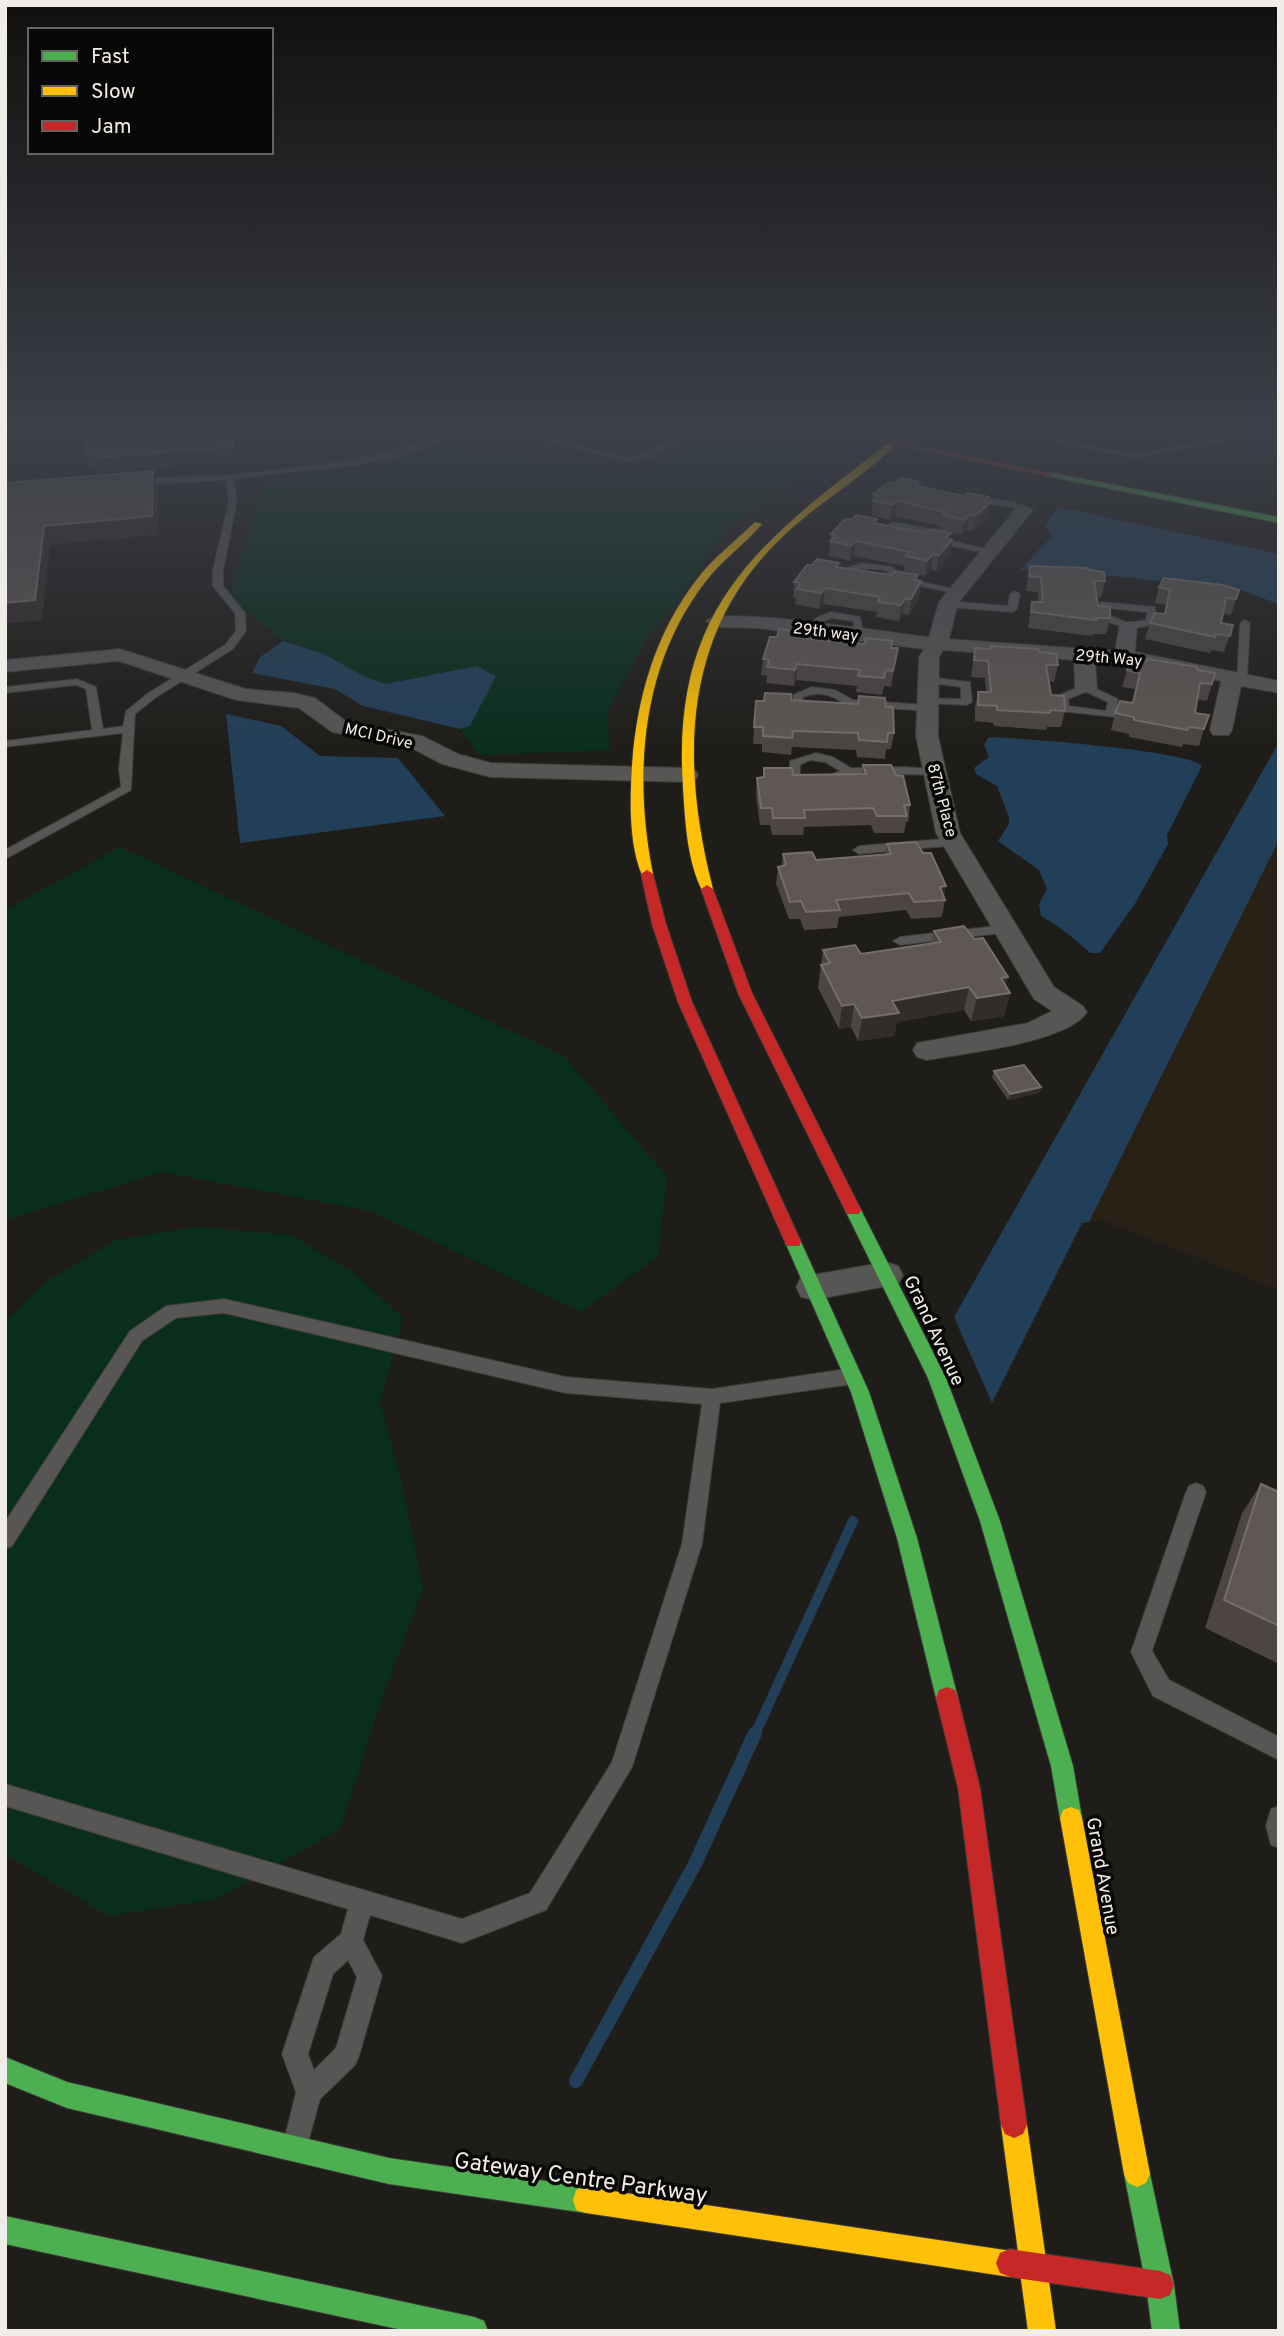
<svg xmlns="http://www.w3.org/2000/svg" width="1284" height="2336" font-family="Overpass,sans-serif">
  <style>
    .built { fill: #292116 }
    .green { fill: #092e1d }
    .water { fill: #223f59 }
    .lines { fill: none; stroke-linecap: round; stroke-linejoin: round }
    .stream-far1 { stroke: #223f59; stroke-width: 10 }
    .stream { stroke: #223f59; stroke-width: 14 }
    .lane-casing { stroke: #3b3a37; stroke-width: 2 }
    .street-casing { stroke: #3b3a37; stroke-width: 2 }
    .fast-casing { stroke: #3b3a37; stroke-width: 2 }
    .slow-casing { stroke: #3b3a37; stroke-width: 2 }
    .jam-casing { stroke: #3b3a37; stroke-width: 2 }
    .lane { fill: #575655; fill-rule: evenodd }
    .street { fill: #575655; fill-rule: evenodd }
    .fast { fill: #4caf50; fill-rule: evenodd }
    .slow { fill: #ffc107; fill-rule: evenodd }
    .jam { fill: #c62828; fill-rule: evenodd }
    .wall { fill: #4c4542 }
    .shaded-wall { fill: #332d2a }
    .building { fill: #5e5753; stroke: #756e6b; stroke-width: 2 }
    .labels { text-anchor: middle; stroke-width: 7; stroke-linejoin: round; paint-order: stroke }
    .far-street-label { font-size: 16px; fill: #f0ede8; stroke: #0a0806 }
    .street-label { font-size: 19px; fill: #f0ede8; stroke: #0a0806 }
    .near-street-label { font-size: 23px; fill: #f0ede8; stroke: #0a0806 }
  </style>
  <rect width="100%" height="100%" fill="#1f1d19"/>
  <path class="built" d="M1279,840V1290L1102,1220L1089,1222Z"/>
  <path class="green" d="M714,425H733L783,435L818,462L726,529L680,597L646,638L608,711L609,750L479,755L460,729L470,726L496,676L476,666L386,684L365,677L324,654L283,641L229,596L266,479L382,468L427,443L627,469L645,467L664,458Z
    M120,847L564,1056L667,1177L658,1256L581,1312L371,1211L162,1172L5,1220V910Z
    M196,1227L291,1235L353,1272L403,1318L380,1402L403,1488L423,1589L383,1696L340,1829L217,1899L108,1916L5,1854V1321L47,1281L116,1240Z"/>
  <path class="water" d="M1058,507L1279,554V604L1237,589L1044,569L1020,570L1052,536L1045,527Z
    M283,641L324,654L365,677L386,684L476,666L496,676L470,726L460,729L363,706L335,689L252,673L260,657Z
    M226,714L281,726L320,756L398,758L445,816L240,843Z
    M992,737C1024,739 1186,750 1202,766L1167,835L1168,844L1136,902L1100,953H1090C1074,938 1060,927 1041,916L1039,904L1047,889L1039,870L998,841L1009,824V817L997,786L976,774L974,768L989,757L984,745L988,738Z
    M1279,742V840L1089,1222L1082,1223L992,1403L954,1317Z"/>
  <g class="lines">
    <path class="stream-far1" d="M755,1734L853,1521"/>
    <path class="stream" d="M576,2081L695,1864L755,1733"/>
    <g class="lane-casing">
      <path id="lane" d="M459,425H469C407,471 308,467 234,479L237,501L223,570V586L245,613L246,631L233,649L155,698L135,714L131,790L5,859V850L121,787L119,769L123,733L5,747V741L92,730L86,689L76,685L5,693V687L77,679L96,687L103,729L123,726L126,711L147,694L225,645L236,631L235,613L213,586V570L229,501L226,480L134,485H131V481C163,476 196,478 228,475C307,467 388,462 459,425Z
        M478,425H493L628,457L647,453L694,425H704L652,457L628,461Z
        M910,425H919C907,435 892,433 880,442L873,440L884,432Z
        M974,425H990L1133,454L1279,427V431L1133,458Z
        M968,496L1014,502L1028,510L1024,513L1012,507L965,501V497Z
        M892,522L926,528L930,536L995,551L990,554L924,540L920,532L894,528L889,533L896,538L889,540L880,534Z
        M861,563L893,567L899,577L963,591L958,594L892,580L887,571L878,569H861L852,574L862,581L857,584L841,574L847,568Z
        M1015,591L1020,594L1017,609L1012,612L948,607L943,604L948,601L1008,606L1010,594Z
        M1102,602L1155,607L1156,622C1137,633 1118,626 1100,619L1097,605ZM1107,608L1147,612L1146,620L1128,623L1108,615Z
        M831,612L860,617L864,637C848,651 833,654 813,646L807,629L816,618ZM832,618L853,621L855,634L839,645L821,642L817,629L822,622Z
        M1245,620L1250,623L1247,679L1242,682L1237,679L1240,623Z
        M928,677L970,682L972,702L967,705L924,703V699L928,698L961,699V687L924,682L923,680Z
        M1082,686H1090L1118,699L1115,717L1060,711L1059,695ZM1086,692L1108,702L1106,711L1069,706L1068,699Z
        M812,687L835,690L853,700L928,705L933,708L928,711L852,706L832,716L828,715V711L843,703C830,694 818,691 803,697L802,705L814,713L809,716L793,708V695Z
        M816,753L833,757L851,768L904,767L935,769L941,772L935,775L860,773L820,788L790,780V761ZM810,760L825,762L840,771C824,777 817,784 800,776V765Z
        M954,838L960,842L958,845L859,854L853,850L859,846Z
        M1005,925L1010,926V932L900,945L893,941L900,937Z
        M224,1299L566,1377L712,1389L853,1368L859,1371L862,1376L859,1381L853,1384L720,1403L702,1544L632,1767L546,1910L462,1943L370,1915L363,1940L382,1976L359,2056L355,2065L320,2099L307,2146L298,2150L289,2146L285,2137L296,2092L282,2054L314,1957L341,1934L348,1909L5,1806V1784L462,1919L530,1893L612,1762L682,1544L702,1404L566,1393L224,1313L176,1318L142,1341L12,1546L5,1549V1522L130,1331L166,1306ZM348,1960L357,1977L336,2048L314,2070L308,2054L333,1974Z
        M1196,1483L1203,1486L1206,1492L1152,1651L1169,1680L1279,1737V1760L1153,1696L1131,1652L1186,1492L1189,1486Z
        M1279,1806V1848L1271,1845L1266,1826L1271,1809Z"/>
    </g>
    <g class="street-casing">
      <path id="street" d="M1024,505L1033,510L958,603L949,639L1115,651L1120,622H1134L1137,626L1135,652L1279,681V693L1241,686L1232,730L1229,735H1213L1210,730L1221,681L1141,665L1095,662L1097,688L1093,692H1079L1075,688L1074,660L943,650L939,657L938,736L960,833L1054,987L1083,1006L1087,1012C1067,1043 964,1053 927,1060L917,1057L913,1050L917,1043L1028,1023L1052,1011L1034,999L936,833L916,736L919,657L924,649L756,628L716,627L706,621C718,605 899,634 929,637L939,602L1018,506Z
        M120,649L246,689L294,693L315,698L347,722L422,736L458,754L491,763L687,768L695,770L698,775L695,780L687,782L490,777L442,764L408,746L332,732L299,708L236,700L119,661L5,672V660Z
        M886,1262L898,1266L903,1275L898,1284L813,1300L801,1297L796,1287L801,1277Z"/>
    </g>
    <g class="fast-casing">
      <path id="fast" d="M1049,472L1279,517V523L1046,476L1045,474Z
        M853,1204L859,1206L861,1210L946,1378L1000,1521L1073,1766L1082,1818L1079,1826L1071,1829L1063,1826L1060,1818L1051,1766L980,1521L928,1378L845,1210L847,1206Z
        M793,1236L799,1238L801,1242L869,1392L917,1538L958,1698L955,1706L947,1709L939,1706L936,1698L897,1538L851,1392L785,1242L787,1238Z
        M5,2057L67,2082L389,2158L586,2187L596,2190L599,2200L596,2210L586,2213L389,2184L67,2108L5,2083Z
        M1137,2161L1146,2165L1150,2174L1174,2285L1180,2331H1152L1146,2285L1124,2174L1128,2165Z
        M5,2216L474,2317L484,2321L488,2331H407L5,2244Z"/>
    </g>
    <g class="slow-casing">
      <path id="slow" d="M891,441L898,443C861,479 815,504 778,541C681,636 681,765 713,889L711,892H703C687,862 685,820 683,787C671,605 761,541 891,441Z
        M755,522L762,524C745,544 722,560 706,581C641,664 633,775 653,874L647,878L643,877C631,852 630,815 631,787C633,712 651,638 698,578C714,557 736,541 755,522Z
        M1071,1807L1079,1810L1082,1818L1150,2174L1146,2183L1137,2187L1128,2183L1124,2174L1060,1818L1063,1810Z
        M1014,2112L1023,2116L1027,2125L1056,2331H1028L1020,2272L1010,2277L586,2213L576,2210L573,2200L576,2190L586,2187L1018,2252L1001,2125L1005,2116Z"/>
    </g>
    <g class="jam-casing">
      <path id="jam" d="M798,425H814L1053,474L1049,476Z
        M647,870L653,874L666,924L692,1002L801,1242L799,1246H787L785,1242L678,1002L652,924L641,874Z
        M707,885L713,889L752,993L861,1210L859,1214H847L845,1210L738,993L701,889Z
        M947,1687L955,1690L958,1698L980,1788L1027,2125L1023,2134L1014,2138L1005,2134L1001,2125L958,1788L936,1698L939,1690Z
        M1010,2249L1160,2271L1170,2275L1174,2285L1170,2295L1160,2299L1010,2277L1000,2273L996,2263L1000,2253Z"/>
    </g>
    <use href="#lane" class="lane"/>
    <use href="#street" class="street"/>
    <use href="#fast" class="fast"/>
    <use href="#slow" class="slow"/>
    <use href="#jam" class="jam"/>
  </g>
  <path class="wall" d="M10,425H73L47,435Z
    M231,428L234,442L235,461L97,473L95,466L89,467L85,453Z
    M919,482V486L964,496L989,497L987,518L972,531L967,530L961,535L940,530L941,526L895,516L890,520L872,515L873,494L895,483Z
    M877,519L876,523L925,533H951L950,539L952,540L950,555L936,571L931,569L925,576L904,571L905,566L854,556L850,561L829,556L831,534L851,520Z
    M839,563L838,567L921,581L919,597L909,615L903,614L899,621L876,617L877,612L823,604L819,609L795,604L796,598H793L794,582L812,565Z
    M1030,566L1089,570L1105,581L1101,597H1096L1098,606L1110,618L1106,634H1093L1092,636L1028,628L1032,602H1038V592L1026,591Z
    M1159,587L1239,590L1231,615L1223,614L1221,623L1233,625L1224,652L1211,650L1210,653L1145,639L1150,623L1164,614L1166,605L1155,603Z
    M804,632V638L891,648L895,664L891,687L884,686L882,695L856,692L857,686L796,680L794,686L766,683L767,676L761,675L763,659L777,637Z
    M975,648L1039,652L1058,665L1054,682L1049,681L1051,695L1065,711L1061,727H1047L1046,730L994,726L993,723L975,721V708L978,692H986L985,678L971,677Z
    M1127,670H1198L1212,684L1207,701L1197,699L1195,713L1204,729L1199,746L1183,744L1182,747L1129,737V734L1111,730L1115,713L1132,703L1135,689L1122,687Z
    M859,696L894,733L891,749H886L885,759L857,757L856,750L792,747L791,755L762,752V744H753L756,701L791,700L858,704Z
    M863,765L910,805L908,822H906L904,833H874L871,825L804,827L803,835H772L770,825H760L756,795L757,778H763L764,768L793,775L862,774Z
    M887,844L944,897L945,900L942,917L911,919L906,910L839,917L837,928L804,930L800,919H789L776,884L778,867L782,866L783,854L816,860L885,855Z
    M934,931L1006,987L1010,993L1004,1016L971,1021L964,1010L897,1022L894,1036L858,1041L851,1027L839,1029L818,988L823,950L861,954L931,944Z
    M994,1071L1041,1087L1039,1093L1008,1100L992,1077Z
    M1261,1484L1279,1492V1664L1205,1628L1242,1513Z"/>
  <path class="shaded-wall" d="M44,425H73L47,435Z
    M231,428L234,442L235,461L97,473L93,458Z
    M153,471L158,490L157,535L50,545L42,620L5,624V603L44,526Z
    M989,497L987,505L990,503L987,518L972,531L975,516L984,502Z
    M897,501L895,516L890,520L892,505Z
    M970,515L967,530L961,535L964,520Z
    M951,533L949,543L952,540L950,555L936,571L939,555L946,538Z
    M856,541L854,556L850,561L851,546Z
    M933,554L931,569L925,576L927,561Z
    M921,581L919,597L909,615L911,599Z
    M825,588L823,604L819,609L821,593Z
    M905,599L903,614L899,621L901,605Z
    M797,664L796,680L794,686L795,670Z
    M946,886L944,900L940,887Z
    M1008,977L1004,994L1010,993L1004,1016L971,1021L977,998L1001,978Z
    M969,987L964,1010L897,1022L894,1036L858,1041L862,1018L892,1001Z
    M854,1004L851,1027L839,1029L842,1006Z
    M1041,1087L1039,1093L1008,1100L1010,1094Z"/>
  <path class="building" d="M231,428L233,447L93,458L94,452L85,453L86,442L94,439Z
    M153,471L152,516L44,526L35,600L5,603V483Z
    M901,478L919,482L916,486L964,496L968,493L989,497L984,502L990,503L975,516L970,515L964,520L943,515L946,512L897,501L892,505L873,501L879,496L873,494L890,482L895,483Z
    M856,515L877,519L874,523L925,533L930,529L951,533L946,538L952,540L939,555L933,554L927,561L906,556L910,552L856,541L851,546L830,541L836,535L831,534L845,519L851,520Z
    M817,559L839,563L836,567L892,575L895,571L918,575L915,580L921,581L911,599H905L901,605L878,602L880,597L825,588L821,593L797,589L800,583L794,582L807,565H812Z
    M1030,566L1088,568L1089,570L1104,572L1105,581H1094L1098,606L1110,607V618H1096V620L1031,612L1032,602H1043L1041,577L1029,576Z
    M1164,578L1223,585L1239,590L1236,599L1226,598L1221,623L1233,625L1230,636L1216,634L1215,637L1150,623L1155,613L1165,614L1170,590L1159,587Z
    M779,629L804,632L803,638L865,644L866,638L892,641L891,648H898L893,671L886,670L884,678L858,676L860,670L797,664L795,670L767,667L769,660L763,659L770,637H777Z
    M991,646L1038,649L1039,652L1056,654L1058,665H1046L1051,695L1064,696L1065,711L1050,710V713L997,710V706L978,705V692H991L988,661L974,660L975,648L990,649Z
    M1131,659L1147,661L1148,659L1197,667L1198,670L1215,673L1212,684L1200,683L1195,713L1209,715L1204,729L1189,727L1187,730L1134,720V717L1115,713L1120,701L1133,703L1140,673L1127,670Z
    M765,693L791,694V700L858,704L859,696L885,698L886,707H893L894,733H888L887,742L859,740L858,733L793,731L792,738L763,736V727H754L756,701H764Z
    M863,765H891L896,775L903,776L910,805H904L907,816H877L873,808L804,810L805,818H773L772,808H761L757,778L764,777V768H792L793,775L866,774Z
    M916,842L923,853H931L946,886L940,887L945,900L914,902L909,893L836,900L840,910L806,912L801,901L790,902L778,867L786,865L783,854L812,852L816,860L891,854L887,844Z
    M964,926L974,939L983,938L1008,977L1001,978L1010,993L977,998L969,987L892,1001L899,1013L862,1018L854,1004L842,1006L821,965L830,963L823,950L855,945L861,954L941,942L934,931Z
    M1024,1065L1041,1087L1010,1094L994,1071Z
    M1261,1484L1279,1492V1626L1224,1600Z"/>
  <linearGradient id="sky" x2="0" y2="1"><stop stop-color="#11100e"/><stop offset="0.57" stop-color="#3c4049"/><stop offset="1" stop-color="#3c4049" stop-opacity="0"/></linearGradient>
  <rect width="1284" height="752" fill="url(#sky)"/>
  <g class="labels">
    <g class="far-street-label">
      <text transform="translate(826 631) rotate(7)" y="6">29th way</text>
      <text transform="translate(1109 657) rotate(5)" y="6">29th Way</text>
      <text transform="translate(379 735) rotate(13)" y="6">MCI Drive</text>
      <text transform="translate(943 800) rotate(75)" y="6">87th Place</text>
    </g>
    <g class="street-label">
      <text transform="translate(935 1330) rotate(65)" y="7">Grand Avenue</text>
      <text transform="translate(1104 1876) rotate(80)" y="7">Grand Avenue</text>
    </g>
    <g class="near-street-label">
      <text transform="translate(581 2177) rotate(8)" y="8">Gateway Centre Parkway</text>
    </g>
  </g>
  <rect width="1284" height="2336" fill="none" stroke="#f0ede8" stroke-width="14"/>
  <rect x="28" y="28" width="245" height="126" fill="#0a0806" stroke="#666460" stroke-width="2"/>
  <rect x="42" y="51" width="35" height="10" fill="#4caf50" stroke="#666460" stroke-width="2"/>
  <text x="91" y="63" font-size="21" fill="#f0ede8">Fast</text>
  <rect x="42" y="86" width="35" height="10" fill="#ffc107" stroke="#666460" stroke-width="2"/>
  <text x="91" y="98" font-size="21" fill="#f0ede8">Slow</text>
  <rect x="42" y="121" width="35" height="10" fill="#c62828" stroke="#666460" stroke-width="2"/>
  <text x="91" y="133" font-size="21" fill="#f0ede8">Jam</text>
</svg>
